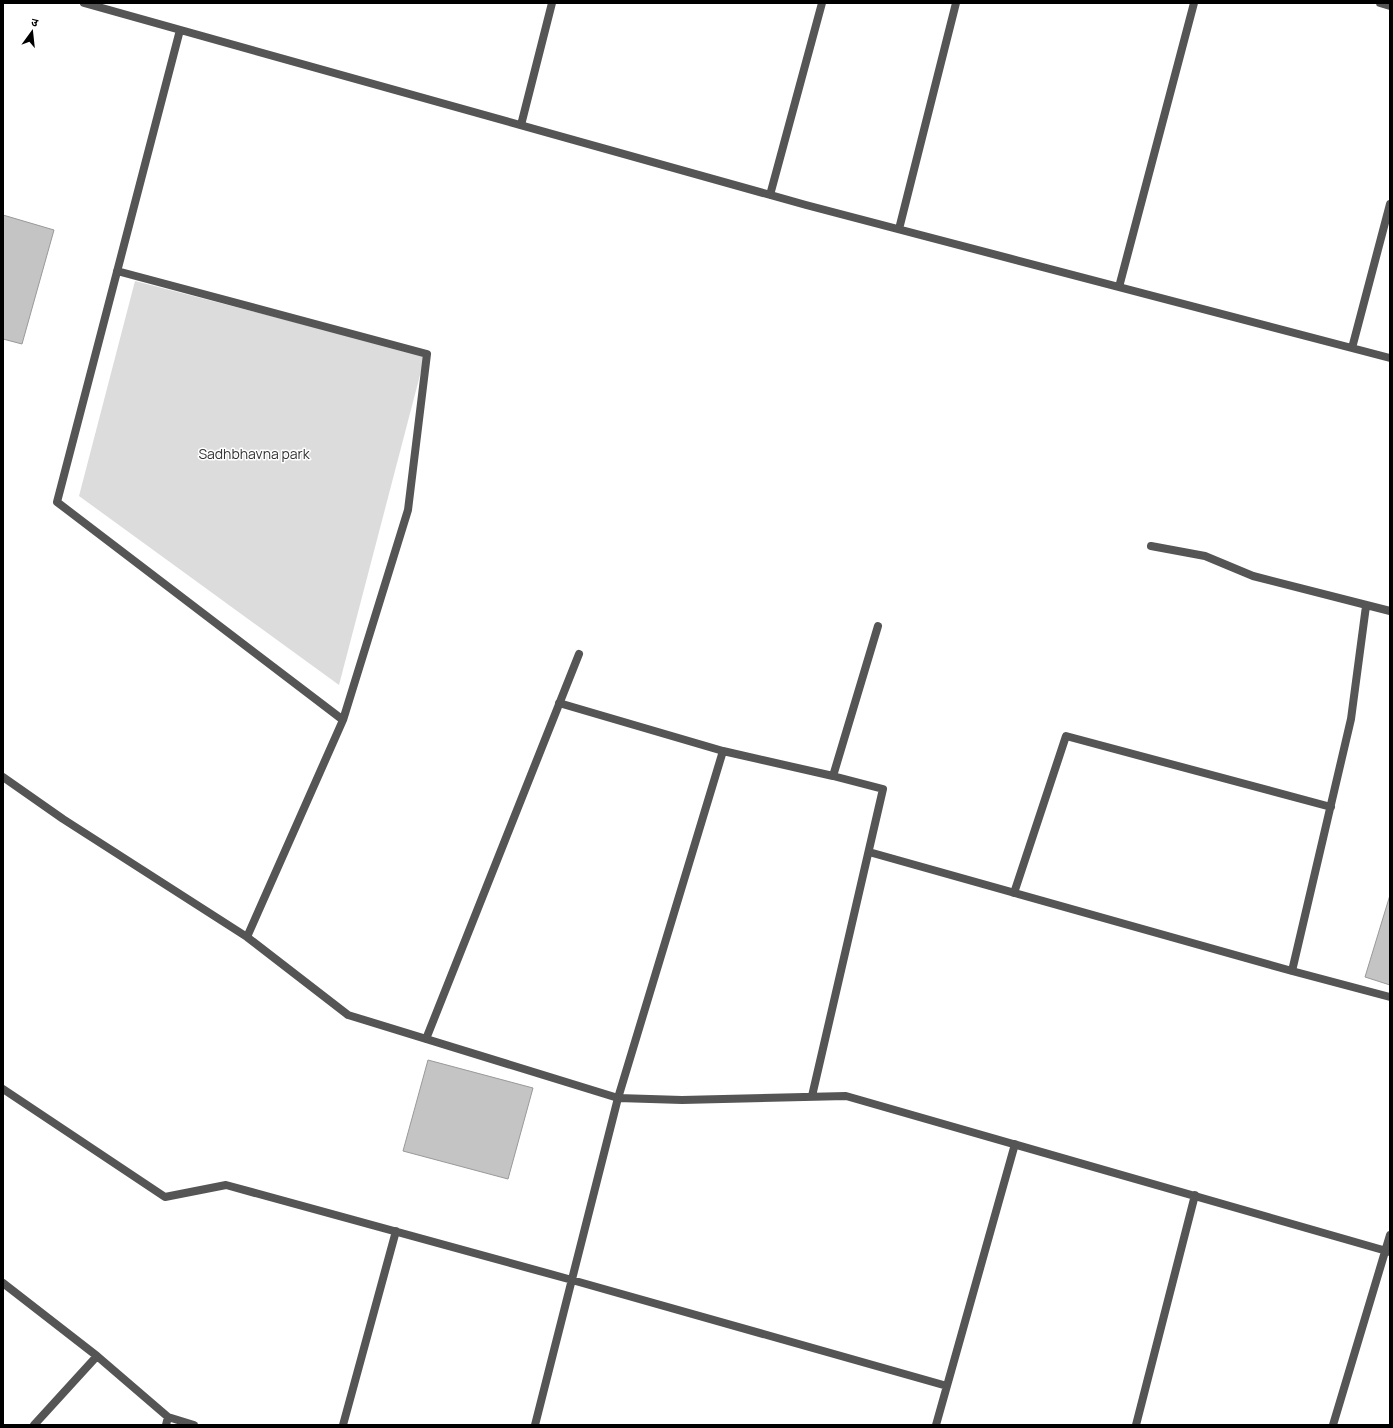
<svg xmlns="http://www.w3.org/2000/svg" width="1393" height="1428" font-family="Manrope,'Noto Sans Devanagari',sans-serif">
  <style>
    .green { fill: #dcdcdc }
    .building { fill: #c4c4c4; stroke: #999 }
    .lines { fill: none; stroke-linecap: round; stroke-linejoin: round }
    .minor { stroke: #555; stroke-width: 8 }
    .labels { text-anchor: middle; stroke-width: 3; stroke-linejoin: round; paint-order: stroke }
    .park-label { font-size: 14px; fill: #333; stroke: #fff }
  </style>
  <rect width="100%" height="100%" fill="#fff"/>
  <path class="green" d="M135,281L425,356L339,685L79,496Z"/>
  <path class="building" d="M3,215L54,230L22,344L3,339Z
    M1390,895V985L1365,977Z
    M428,1060L533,1088L508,1179L403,1151Z"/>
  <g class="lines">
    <path class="minor" d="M84,3L806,205L1390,358
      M1380,3L1390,6
      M521,125L552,3
      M770,195L822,3
      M899,229L956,3
      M117,271L427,354L408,510L343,720L57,502L180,30
      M1119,287L1194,3
      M1352,348L1390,204
      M1151,546L1205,556L1253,576L1390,611
      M559,703L723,751
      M3,777L63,819L247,937L348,1015L618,1098L682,1100L846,1096L1390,1252
      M869,852L1292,971L1351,719L1366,606
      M1014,893L1066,736L1331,807
      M247,937L343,720
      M1292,971L1390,997
      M426,1039L579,654
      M3,1089L165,1197L226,1185L572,1280L947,1386
      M812,1096L883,789L833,776
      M3,1283L97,1356L168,1417L166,1425
      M168,1417L194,1425
      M34,1425L97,1356
      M343,1425L396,1231
      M535,1425L618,1098L723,751L833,776L878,626
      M936,1425L1015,1144
      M1136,1425L1195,1195
      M1333,1425L1390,1235"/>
  </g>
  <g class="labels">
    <g class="park-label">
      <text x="254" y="459">Sadhbhavna park</text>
    </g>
  </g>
  <rect width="1393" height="1428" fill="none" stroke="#000000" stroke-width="8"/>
  <g transform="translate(32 32) rotate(15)" stroke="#ffffff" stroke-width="3" paint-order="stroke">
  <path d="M0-3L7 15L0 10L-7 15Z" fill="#000000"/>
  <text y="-6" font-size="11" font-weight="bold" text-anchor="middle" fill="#000000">उ</text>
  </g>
</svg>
